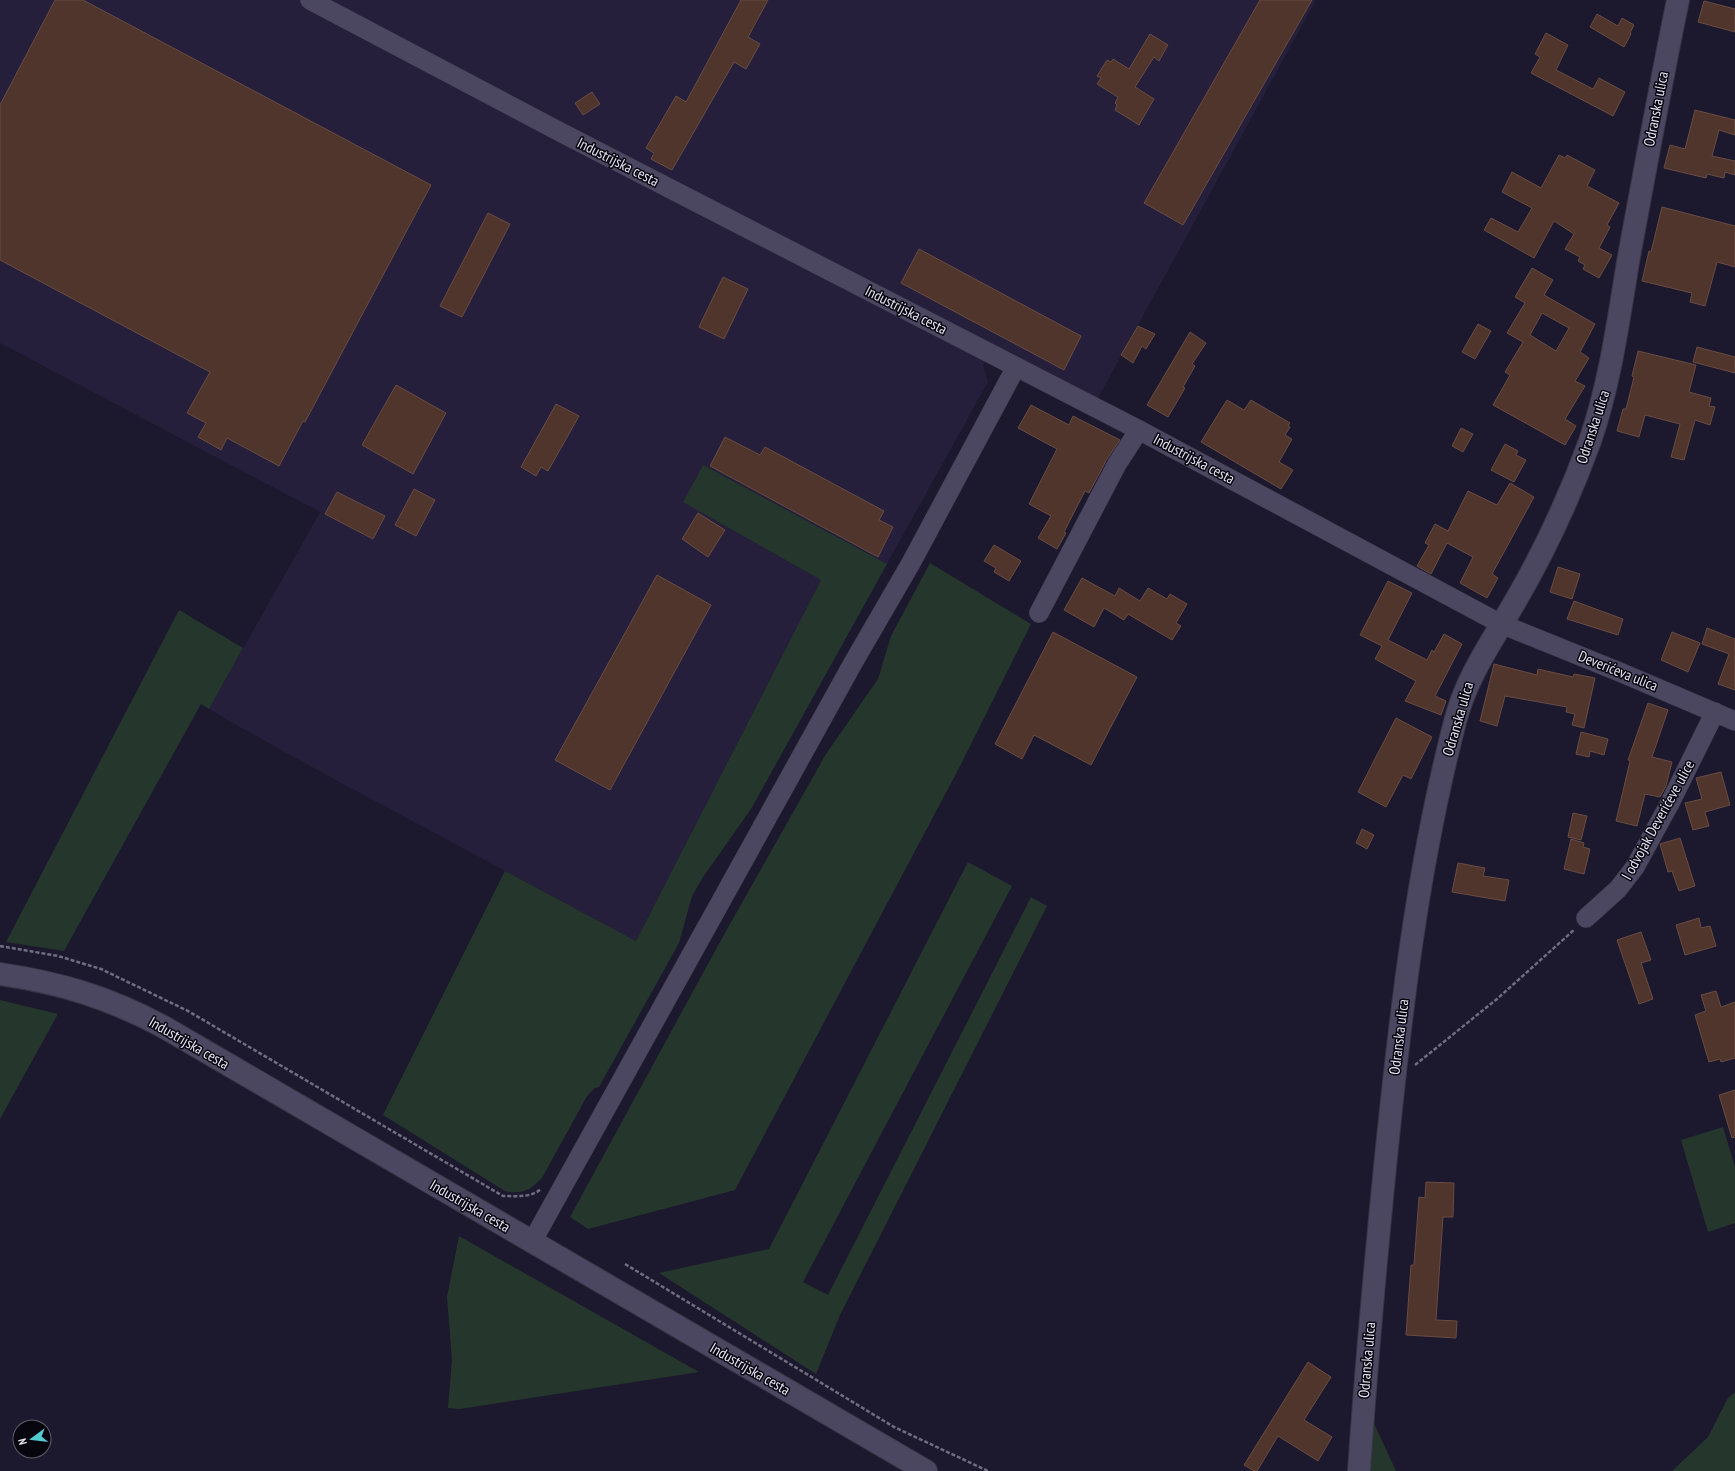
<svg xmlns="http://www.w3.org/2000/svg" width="1735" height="1471" font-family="'PT Sans Narrow',sans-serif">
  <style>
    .built { fill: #251f3b }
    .green { fill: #25372d }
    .building { fill: #50352d; stroke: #694c43; fill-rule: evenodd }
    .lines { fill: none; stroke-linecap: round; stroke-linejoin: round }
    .street-casing { stroke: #383446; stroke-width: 20 }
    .secondary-casing { stroke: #383446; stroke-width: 24 }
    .path { stroke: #706d80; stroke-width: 2.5; stroke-dasharray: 4 2; stroke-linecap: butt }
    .street { stroke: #4b4760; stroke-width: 19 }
    .secondary { stroke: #4b4760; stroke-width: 22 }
    .labels { text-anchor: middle; stroke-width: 3; stroke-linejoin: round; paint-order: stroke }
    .street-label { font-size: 15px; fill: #e6e3f3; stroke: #07050e }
  </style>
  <rect width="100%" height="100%" fill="#1c182d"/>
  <path class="built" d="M0,0H1316L1097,400L995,345L983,365L988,382L887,564L703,465L683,502L821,580L636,941L321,772L229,721L209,709L320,512L0,343Z"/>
  <path class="green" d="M703,465L887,564L751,809L703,877L692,896L679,943L599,1087L595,1088L587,1096L542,1178C530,1190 522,1195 505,1191L383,1115L505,871L636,941L821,580L683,502Z
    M930,563L1031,624L958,770L735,1190L588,1229L570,1217L721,940L826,754L878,679L891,636Z
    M179,610L243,648L209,709L201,704L64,951L6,942Z
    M968,862L1012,886L803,1282L828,1295L1031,897L1047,906L840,1315L816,1374L659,1273L769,1249Z
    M0,1000L58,1014L0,1119Z
    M1723,1127L1735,1167V1223L1708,1232L1681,1140Z
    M459,1236L699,1372L460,1409L448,1408L452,1360L447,1297Z
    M1735,1392V1471H1672L1708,1437L1728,1398Z
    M1373,1421L1396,1471H1370Z"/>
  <path class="building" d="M55,0H83L431,185L305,422L303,421L279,466L227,438L221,450L198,437L206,423L187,413L210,372L0,260V105Z
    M741,0H768L748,37L760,44L746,69L734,62L672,170L651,159L654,153L646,148L676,96L686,102Z
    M1260,0H1312L1183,225L1144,203Z
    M1704,1L1735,9V32L1698,22Z
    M1597,14L1618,26L1622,18L1634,25L1630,33L1631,34L1624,47L1590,27Z
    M1546,33L1568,45L1556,70L1593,89L1599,78L1625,92L1613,116L1531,73L1540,57L1535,54Z
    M1150,34L1168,45L1159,61L1154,57L1135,87L1154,99L1139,125L1115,110L1117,105L1115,103L1118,97L1097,84L1101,78L1097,76L1107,60L1111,62L1113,59L1129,69Z
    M592,92L600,104L583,115L575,103Z
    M1695,110L1735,120V135L1719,130L1712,156L1735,161V175L1725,172L1724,178L1707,174L1706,178L1664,168L1670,145L1685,149Z
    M1559,155L1565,158L1567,155L1595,170L1587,186L1619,203L1607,225L1610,227L1599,248L1612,255L1599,278L1583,269L1585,265L1578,261L1580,257L1565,249L1574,234L1554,221L1534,258L1484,230L1491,218L1518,232L1532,208L1502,192L1512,172L1541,188Z
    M1662,207L1735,226V267L1717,262L1705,306L1690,302L1692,293L1642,281L1649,251L1651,252Z
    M488,213L510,224L462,317L440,306Z
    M919,249L1081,336L1064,370L901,283Z
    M1532,268L1553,280L1544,295L1595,324L1580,352L1589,358L1575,381L1585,386L1565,419L1576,426L1565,445L1493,405L1510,375L1505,372L1523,342L1507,333L1525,303L1515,297ZM1542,313L1569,328L1556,351L1530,335Z
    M723,277L748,289L724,339L699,327Z
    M1478,324L1491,331L1475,359L1462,352Z
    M1138,326L1155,334L1146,349L1142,346L1133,363L1121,355Z
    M1190,332L1206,343L1192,364L1195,366L1183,387L1185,388L1168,417L1147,405Z
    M1697,347L1735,357V373L1693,362Z
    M1638,351L1696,365L1689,392L1711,398L1709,406L1715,407L1710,425L1695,420L1684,460L1671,457L1680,424L1645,415L1639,437L1617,431L1623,409H1626L1634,377L1632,376Z
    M396,385L446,413L413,474L362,445Z
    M1227,400L1244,410L1251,400L1290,423L1288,426L1290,427L1285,435L1292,439L1279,462L1293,470L1281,489L1201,442Z
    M556,404L579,416L548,471L541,467L536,476L521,467Z
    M1031,405L1069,425L1073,416L1120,440L1107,459L1089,493L1085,491L1064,532L1066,533L1057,549L1038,538L1051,516L1029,504L1057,449L1018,428Z
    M1461,428L1473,434L1463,452L1452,446Z
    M725,437L760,455L765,447L884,511L879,520L893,527L878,557L710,466Z
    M1505,444L1518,451L1516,455L1526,460L1514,482L1491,470Z
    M1510,483L1534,497L1492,574L1498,578L1487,598L1460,583L1473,557L1447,543L1431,574L1417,566L1429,545L1425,543L1435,524L1448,531L1468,491L1497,505Z
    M414,489L435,500L416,536L395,525Z
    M337,492L385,516L373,539L325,514Z
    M698,513L725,530L708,557L682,539Z
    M994,545L1021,561L1009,581L994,572L996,568L984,561Z
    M1558,567L1580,574L1572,599L1550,592Z
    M657,575L711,605L610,790L555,760Z
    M1082,578L1115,596L1119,588L1140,601L1148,588L1167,599L1170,594L1187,604L1176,623L1181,626L1172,640L1128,614L1124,620L1104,608L1094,627L1064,610Z
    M1388,581L1412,593L1388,640L1427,660L1432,650L1434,652L1444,634L1462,644L1435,696L1446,701L1441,715L1405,701L1416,681L1375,659L1382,646L1360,635Z
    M1574,601L1623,619L1618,635L1567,619Z
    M1707,628L1735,639V690L1718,684L1729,654L1702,644Z
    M1053,632L1137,677L1091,765L1034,735L1022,759L995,744Z
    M1672,632L1700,643L1688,672L1661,660Z
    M1494,664L1537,675L1538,669L1573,677L1574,674L1595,678L1584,728L1572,725L1575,714L1566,712L1567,707L1505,696L1497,726L1480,721Z
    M1648,703L1668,710L1652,757L1672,762L1666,786L1660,797L1645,794L1637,826L1616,821L1630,761L1628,760Z
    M1396,718L1432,737L1411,779L1403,775L1386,807L1358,792Z
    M1581,732L1608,739L1604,755L1590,751L1589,757L1576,754Z
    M1721,772L1730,805L1705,812L1709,826L1693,830L1685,803L1702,799L1696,778Z
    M1573,813L1587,816L1581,840L1568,837Z
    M1362,829L1374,835L1367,849L1356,843Z
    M1680,838L1695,886L1679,891L1672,871L1668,872L1660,844Z
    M1571,839L1584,843L1583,847L1590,849L1584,874L1564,869Z
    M1458,863L1485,868L1483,876L1509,880L1505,901L1452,892Z
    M1699,918L1701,928L1710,926L1716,946L1685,955L1676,925Z
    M1641,932L1651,960L1641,963L1653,999L1639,1004L1617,940Z
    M1716,991L1721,1007L1735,1002V1058L1721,1062L1720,1059L1709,1062L1695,1015L1706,1011L1701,995Z
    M1735,1090V1137L1732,1138L1719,1095Z
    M1426,1182L1454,1183L1453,1217H1443L1436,1320L1457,1321L1456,1338L1406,1335L1411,1265H1414L1419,1197L1425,1198Z
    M1308,1362L1331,1377L1304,1420L1332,1437L1318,1461L1278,1436L1257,1471H1254L1244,1465Z"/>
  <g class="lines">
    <g class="street-casing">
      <path id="street" d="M310,0L564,134L1139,430L1501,624L1622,673L1735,721
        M1039,613L1117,464L1139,430
        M1586,918L1618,889L1635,867L1670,803L1715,712
        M532,1242L853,663L911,563L1016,367"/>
    </g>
    <g class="secondary-casing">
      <path id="secondary" d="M0,974C61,983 107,997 162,1026L926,1471
        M1359,1471C1366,1369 1375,1268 1385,1167C1400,1018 1417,868 1455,722C1466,677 1493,640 1516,600C1545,550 1570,496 1590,441C1610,383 1618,323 1628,262C1644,175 1660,87 1678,0"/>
    </g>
    <path class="path" d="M0,946L58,956L101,969L188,1011L503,1196C516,1196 531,1198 541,1189
      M1415,1065L1497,999L1575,929
      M625,1264L894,1427L988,1471"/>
    <use href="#street" class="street"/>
    <use href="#secondary" class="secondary"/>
  </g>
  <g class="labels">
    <g class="street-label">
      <text transform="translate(1656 109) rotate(-79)" y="5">Odranska ulica</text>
      <text transform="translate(618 162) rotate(27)" y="5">Industrijska cesta</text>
      <text transform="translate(906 310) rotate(27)" y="5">Industrijska cesta</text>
      <text transform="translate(1593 427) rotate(-72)" y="5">Odranska ulica</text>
      <text transform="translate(1194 459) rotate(28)" y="5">Industrijska cesta</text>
      <text transform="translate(1618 671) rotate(22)" y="5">Deverićeva ulica</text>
      <text transform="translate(1458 719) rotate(-74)" y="5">Odranska ulica</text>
      <text transform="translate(1658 820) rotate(-61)" y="5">I odvojak Deverićeve ulice</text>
      <text transform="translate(1399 1037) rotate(-83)" y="5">Odranska ulica</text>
      <text transform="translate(189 1043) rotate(30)" y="5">Industrijska cesta</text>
      <text transform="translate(470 1206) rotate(30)" y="5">Industrijska cesta</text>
      <text transform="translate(1367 1360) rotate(-85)" y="5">Odranska ulica</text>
      <text transform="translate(750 1369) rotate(30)" y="5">Industrijska cesta</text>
    </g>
  </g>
  <g transform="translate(32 1439) rotate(255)"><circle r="19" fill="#07050e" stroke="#605e6a"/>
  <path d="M0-3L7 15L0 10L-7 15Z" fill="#52ccd1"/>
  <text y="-6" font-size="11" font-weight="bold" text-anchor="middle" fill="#e6e3f3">N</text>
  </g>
</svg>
